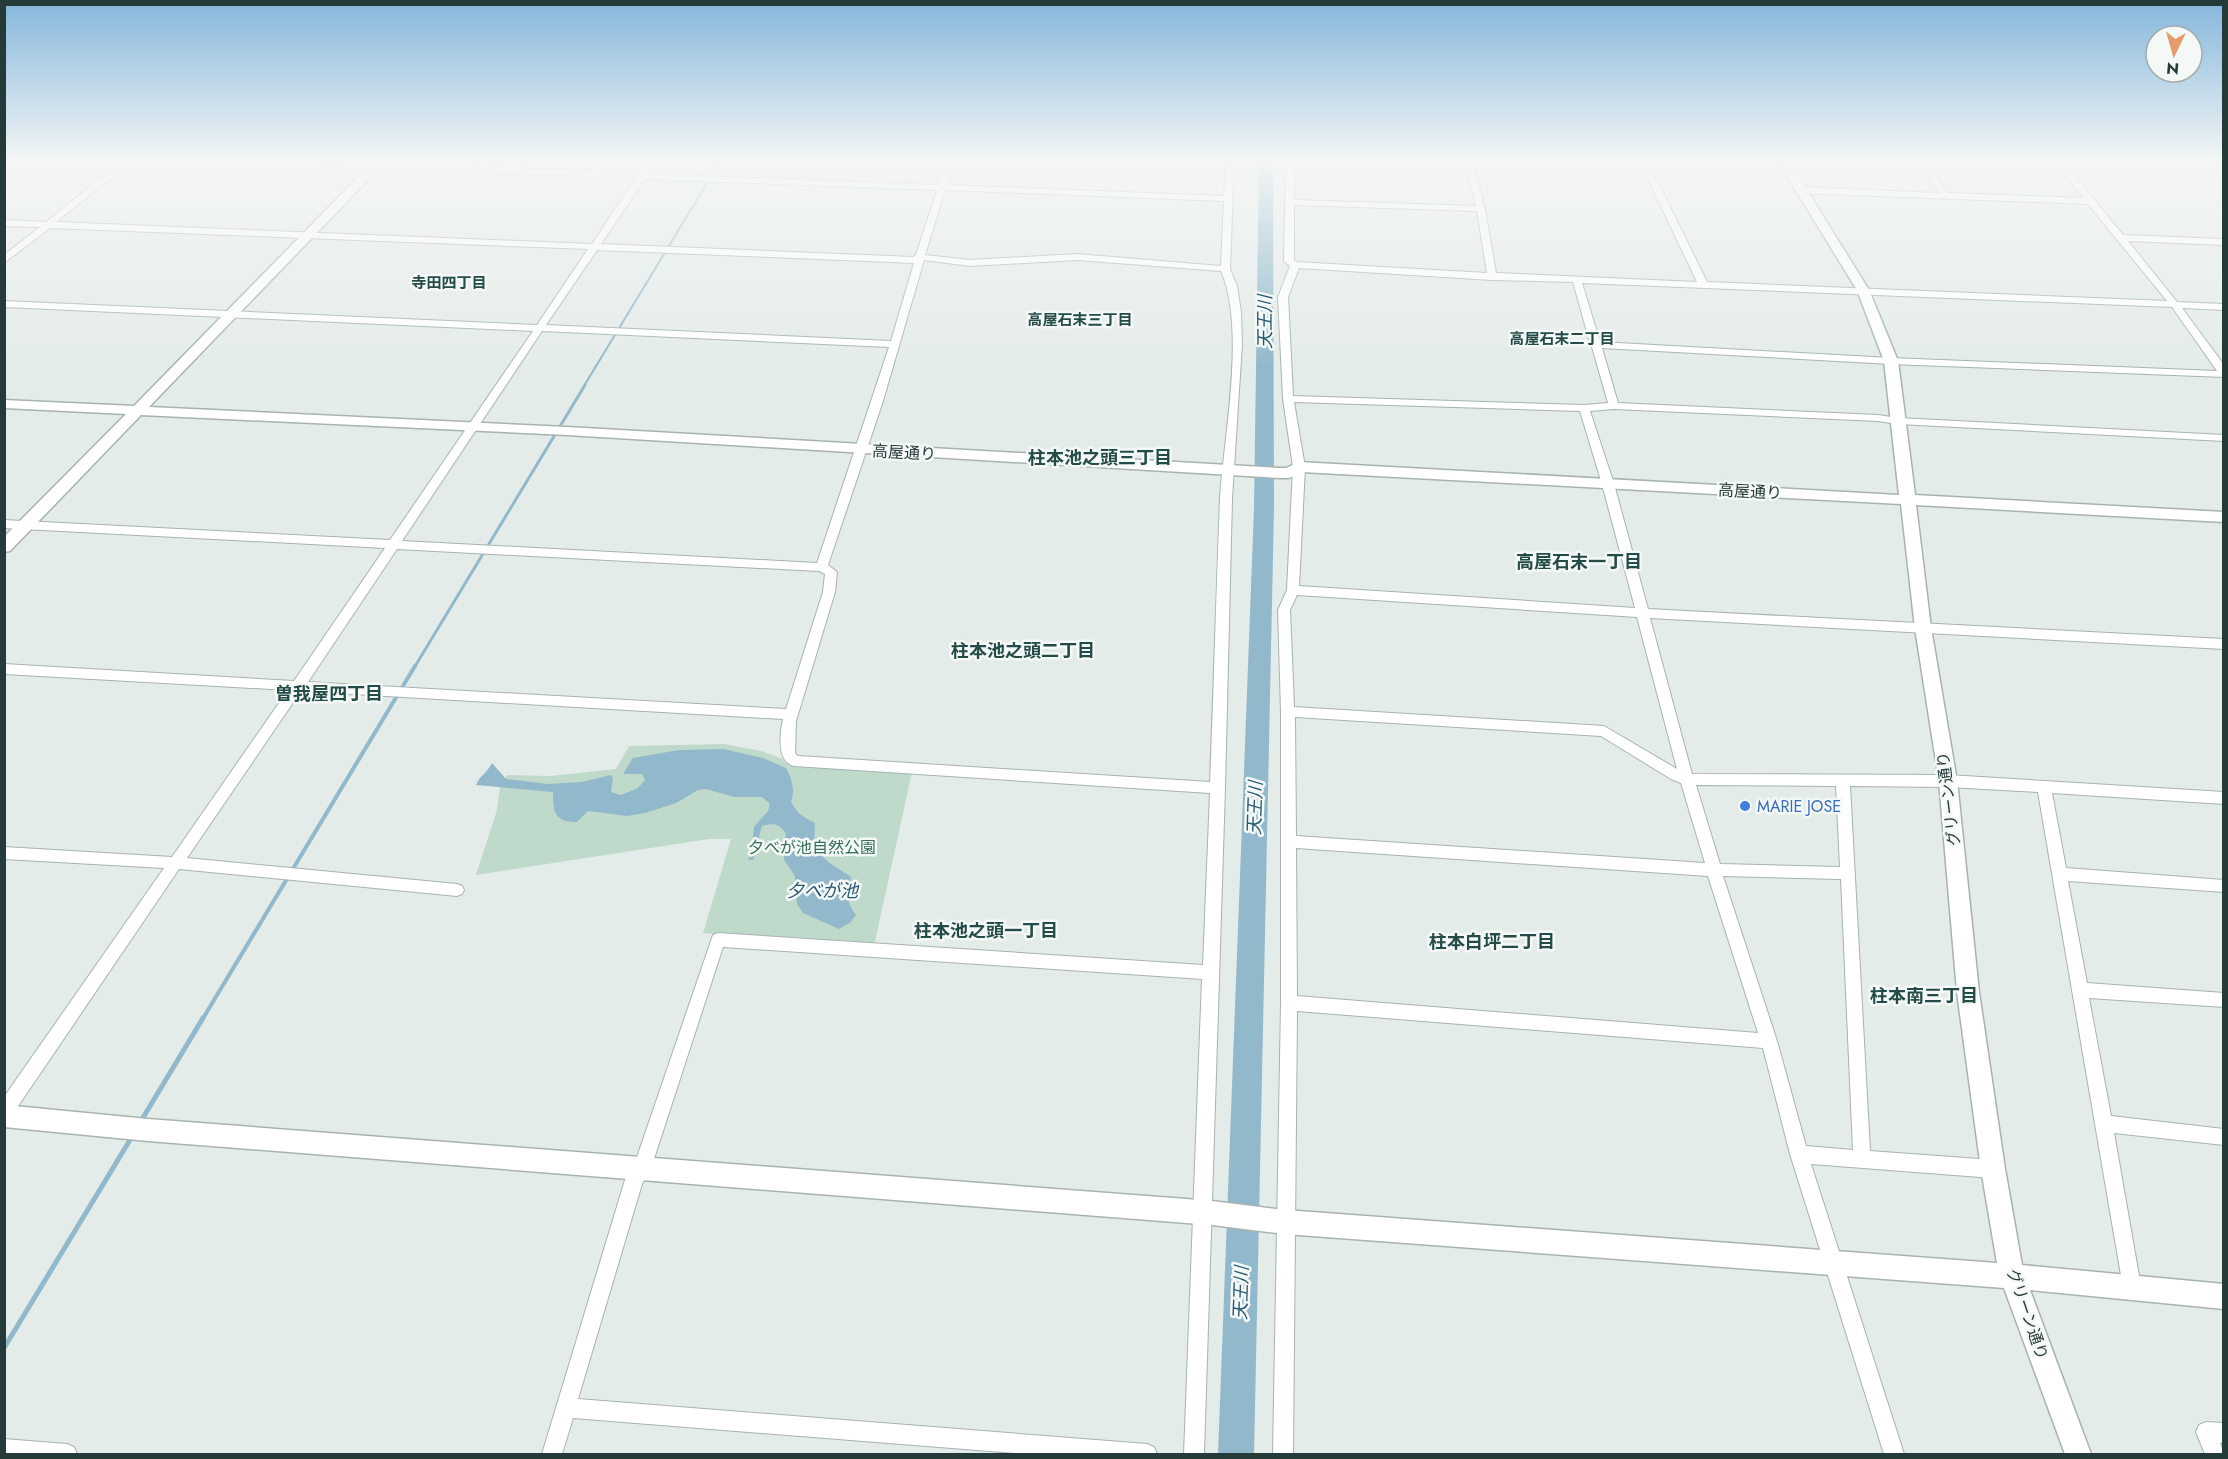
<svg xmlns="http://www.w3.org/2000/svg" width="2228" height="1459" font-family="Jost,'Noto Sans JP',sans-serif">
  <style>
    .green { fill: #bfdacb }
    .water { fill: #92b9cb }
    .lines { fill: none; stroke-linecap: round; stroke-linejoin: round }
    .stream-far3 { stroke: #92b9cb; stroke-width: 2 }
    .stream-far2 { stroke: #92b9cb; stroke-width: 3 }
    .stream-far1 { stroke: #92b9cb; stroke-width: 4 }
    .stream { stroke: #92b9cb; stroke-width: 5 }
    .river { fill: #92b9cb; fill-rule: evenodd }
    .minor-casing { stroke: #a7b3b1; stroke-width: 2 }
    .tertiary-casing { stroke: #a7b3b1; stroke-width: 3 }
    .minor { fill: #fff; fill-rule: evenodd }
    .tertiary { fill: #fff; fill-rule: evenodd }
    .shop-dot { fill: #3f7fe0; stroke: #f4f8f7; stroke-width: 2 }
    .labels { text-anchor: middle; stroke-width: 5; stroke-linejoin: round; paint-order: stroke }
    .far-neighbourhood-label { font-size: 15px; font-weight: bold; fill: #234b48; stroke: #f4f8f7 }
    .street-label { font-size: 16px; fill: #253b39; stroke: #f4f8f7 }
    .shop-label { font-size: 16px; fill: #366cbe; stroke: #f4f8f7; text-anchor: start }
    .park-label { font-size: 16px; fill: #346e54; stroke: #f4f8f7 }
    .water-label { font-size: 18px; font-style: italic; fill: #255871; stroke: #f4f8f7 }
    .neighbourhood-label { font-size: 18px; font-weight: bold; fill: #234b48; stroke: #f4f8f7 }
  </style>
  <rect width="100%" height="100%" fill="#e4ece9"/>
  <path class="green" d="M724,744L761,751L799,765L912,772L874,946L703,933L731,839H709L476,875L497,810L500,787L507,775L550,776L616,769L629,746Z"/>
  <path class="water" d="M723,749L763,758L786,768C791,777 796,791 791,801C796,813 805,818 815,823L814,849L831,864L851,877C847,893 846,902 856,915L851,922L839,929L803,913L797,904L795,876L784,860V850L776,848L777,845L784,842L786,834C780,823 773,823 762,826C758,837 758,849 753,860H748L755,846L753,836L754,827L768,811L770,804L762,797H734L706,789L698,790L676,803L645,813L627,816L588,811L577,822C554,822 553,812 553,792L476,785C480,775 488,772 492,763L506,779L548,784L582,782L611,775L613,778L611,792L621,795L638,788L645,780L642,774H623L633,758L679,750Z"/>
  <g class="lines">
    <path class="stream-far3" d="M584,386L721,160"/>
    <path class="stream-far2" d="M414,668L585,385"/>
    <path class="stream-far1" d="M202,1020L415,666"/>
    <path class="stream" d="M141,1121L203,1018
      M4,1348L133,1135"/>
    <path class="river" d="M1259,160H1273L1274,508L1254,1454H1218L1254,508Z"/>
    <g class="minor-casing">
      <path id="minor" d="M8,160H17L4,171V164Z
        M123,160H133L56,222L592,244L636,178L232,162L228,160H308L640,173L649,160H657L648,174L938,185L947,160H955L947,185L1224,196L1226,160H1234L1230,269L1237,286L1241,312L1242,344L1232,499L1225,788L1204,1454H1184L1202,979L723,947L651,1168L642,1184L578,1399L1147,1444L1154,1447L1157,1454H1026L573,1418L562,1454H542L625,1180L635,1163L713,935L718,933L1203,965L1210,793L794,766C776,761 780,734 783,719L301,691L187,858L457,884L462,886L464,890L462,894L457,896L179,869L10,1118L4,1120V1097L164,868L4,859V847L172,857L288,690L4,674V664L294,681L385,548L4,528V520L390,540L533,331L4,307V301L537,325L588,249L50,228L4,263V255L40,227L4,226V220L46,222ZM645,179L937,190L916,255L913,257L601,244ZM945,190L1224,201L1221,266L1077,254L970,260L925,255ZM597,250L914,263L891,341L546,325ZM924,260L970,266L1077,260L1221,271C1246,328 1224,435 1220,498C1216,593 1214,687 1210,782L798,756L795,753L796,721L835,592L837,572L828,565L883,401ZM542,331L889,347L817,563L402,541ZM397,549L819,571L825,574L823,592L786,709L308,682Z
        M1286,160H1294V200L1476,206L1464,160H1472L1485,209L1496,273L1697,282L1639,160H1647L1707,282L2167,301L2088,204L1799,193L1795,190L1799,187L1940,193L1918,160H1926L1948,193L2084,198L2053,160H2062L2123,235L2224,239V245L2128,241L2177,302L2224,304V310L2182,308L2224,365V377L1891,364L1602,348L1618,403L1878,415L1898,418L2224,435V441L1898,424L1878,421L1614,409L1590,411L1614,484L1648,609L2224,639V649L1650,618L1692,774L1948,775L2224,792V804L2052,793L2066,868L2224,880V892L2068,881L2087,983L2224,993V1007L2089,998L2111,1116L2224,1129V1145L2114,1133L2141,1287L2139,1294L2132,1296L2125,1294L2123,1287L2038,792L1948,787L1850,786L1870,1151L1993,1160L1999,1163L2002,1169L1999,1175L1993,1178L1811,1164L1904,1454H1884L1790,1154L1763,1048L1297,1011L1293,1454H1273L1281,1003V712L1278,610L1287,590L1293,467L1283,399L1278,297L1290,266L1284,261ZM1294,205L1477,211L1487,273L1297,262L1294,260ZM1299,268L1492,280L1573,282L1590,343L1589,345L1592,347L1608,403L1584,405L1293,396L1288,297ZM1582,283L2172,307L2217,371L1891,358L1600,342ZM1294,402L1580,411L1602,484L1635,608L1299,586L1305,467ZM1297,595L1637,617L1677,769L1604,726L1294,707L1290,610ZM1295,717L1601,736L1671,779L1681,783L1705,863L1296,836ZM1696,785L1836,786L1840,867L1720,864ZM1296,848L1708,876L1758,1033L1297,996ZM1723,876L1841,879L1853,1150L1806,1146L1777,1041Z
        M2206,1422L2224,1423V1443H2220L2224,1454H2205L2196,1432L2199,1425Z
        M4,1439L67,1444L74,1447L77,1454H4Z"/>
    </g>
    <g class="tertiary-casing">
      <path id="tertiary" d="M375,160H387L149,407L567,427L1279,468H1286L1299,462L1899,495L1884,361L1857,290L1777,160H1788L1869,290L1898,361L1915,495L2224,512V522L1916,505L1931,628L1957,781L1979,992L2005,1169L2022,1265L2224,1284V1309L2030,1290L2091,1454H2065L2004,1288L1285,1234L1212,1225L148,1141L4,1127V1105L148,1119L1212,1201L1285,1210L1997,1263L1981,1169L1957,992L1939,781L1915,628L1901,504L1302,472L1289,478H1279L567,435L141,415L10,551L4,552V537L126,414L4,408V400L134,406Z"/>
    </g>
    <use href="#minor" class="minor"/>
    <use href="#tertiary" class="tertiary"/>
  </g>
  <linearGradient id="sky" x2="0" y2="1"><stop stop-color="#85b6dc"/><stop offset="0.44" stop-color="#f3f6f5"/><stop offset="1" stop-color="#f3f6f5" stop-opacity="0"/></linearGradient>
  <rect width="2228" height="365" fill="url(#sky)"/>
  <circle class="shop-dot" cx="1745" cy="806" r="6"/>
  <g class="labels">
    <g class="far-neighbourhood-label">
      <text x="449" y="288">寺田四丁目</text>
      <text x="1080" y="325">高屋石末三丁目</text>
      <text x="1562" y="344">高屋石末二丁目</text>
    </g>
    <g class="street-label">
      <text transform="translate(904 452) rotate(3)" y="6">高屋通り</text>
      <text transform="translate(1750 491) rotate(3)" y="6">高屋通り</text>
      <text transform="translate(1948 799) rotate(-97)" y="6">グリーン通り</text>
      <text transform="translate(2028 1314) rotate(71)" y="6">グリーン通り</text>
    </g>
    <g class="shop-label">
      <text x="1757" y="812">MARIE JOSE</text>
    </g>
    <g class="park-label">
      <text x="812" y="853">夕べが池自然公園</text>
    </g>
    <g class="water-label">
      <text transform="translate(1265 322) rotate(-90)" y="6">天王川</text>
      <text transform="translate(1255 808) rotate(-88)" y="6">天王川</text>
      <text x="822" y="897">夕べが池</text>
      <text transform="translate(1241 1293) rotate(-88)" y="6">天王川</text>
    </g>
    <g class="neighbourhood-label">
      <text x="1100" y="464">柱本池之頭三丁目</text>
      <text x="1579" y="568">高屋石末一丁目</text>
      <text x="1023" y="657">柱本池之頭二丁目</text>
      <text x="329" y="700">曽我屋四丁目</text>
      <text x="986" y="937">柱本池之頭一丁目</text>
      <text x="1492" y="948">柱本白坪二丁目</text>
      <text x="1924" y="1002">柱本南三丁目</text>
    </g>
  </g>
  <rect width="2228" height="1459" fill="none" stroke="#253b39" stroke-width="12"/>
  <g transform="translate(2174 54) rotate(185)"><circle r="28" fill="#f4f8f7" stroke="#a1acab" stroke-width="1.5"/>
  <path d="M0-4.5L10 22L0 15L-10 22Z" fill="#e39c6a"/>
  <text y="-9" font-size="16" font-weight="bold" text-anchor="middle" fill="#253b39">N</text>
  </g>
</svg>
